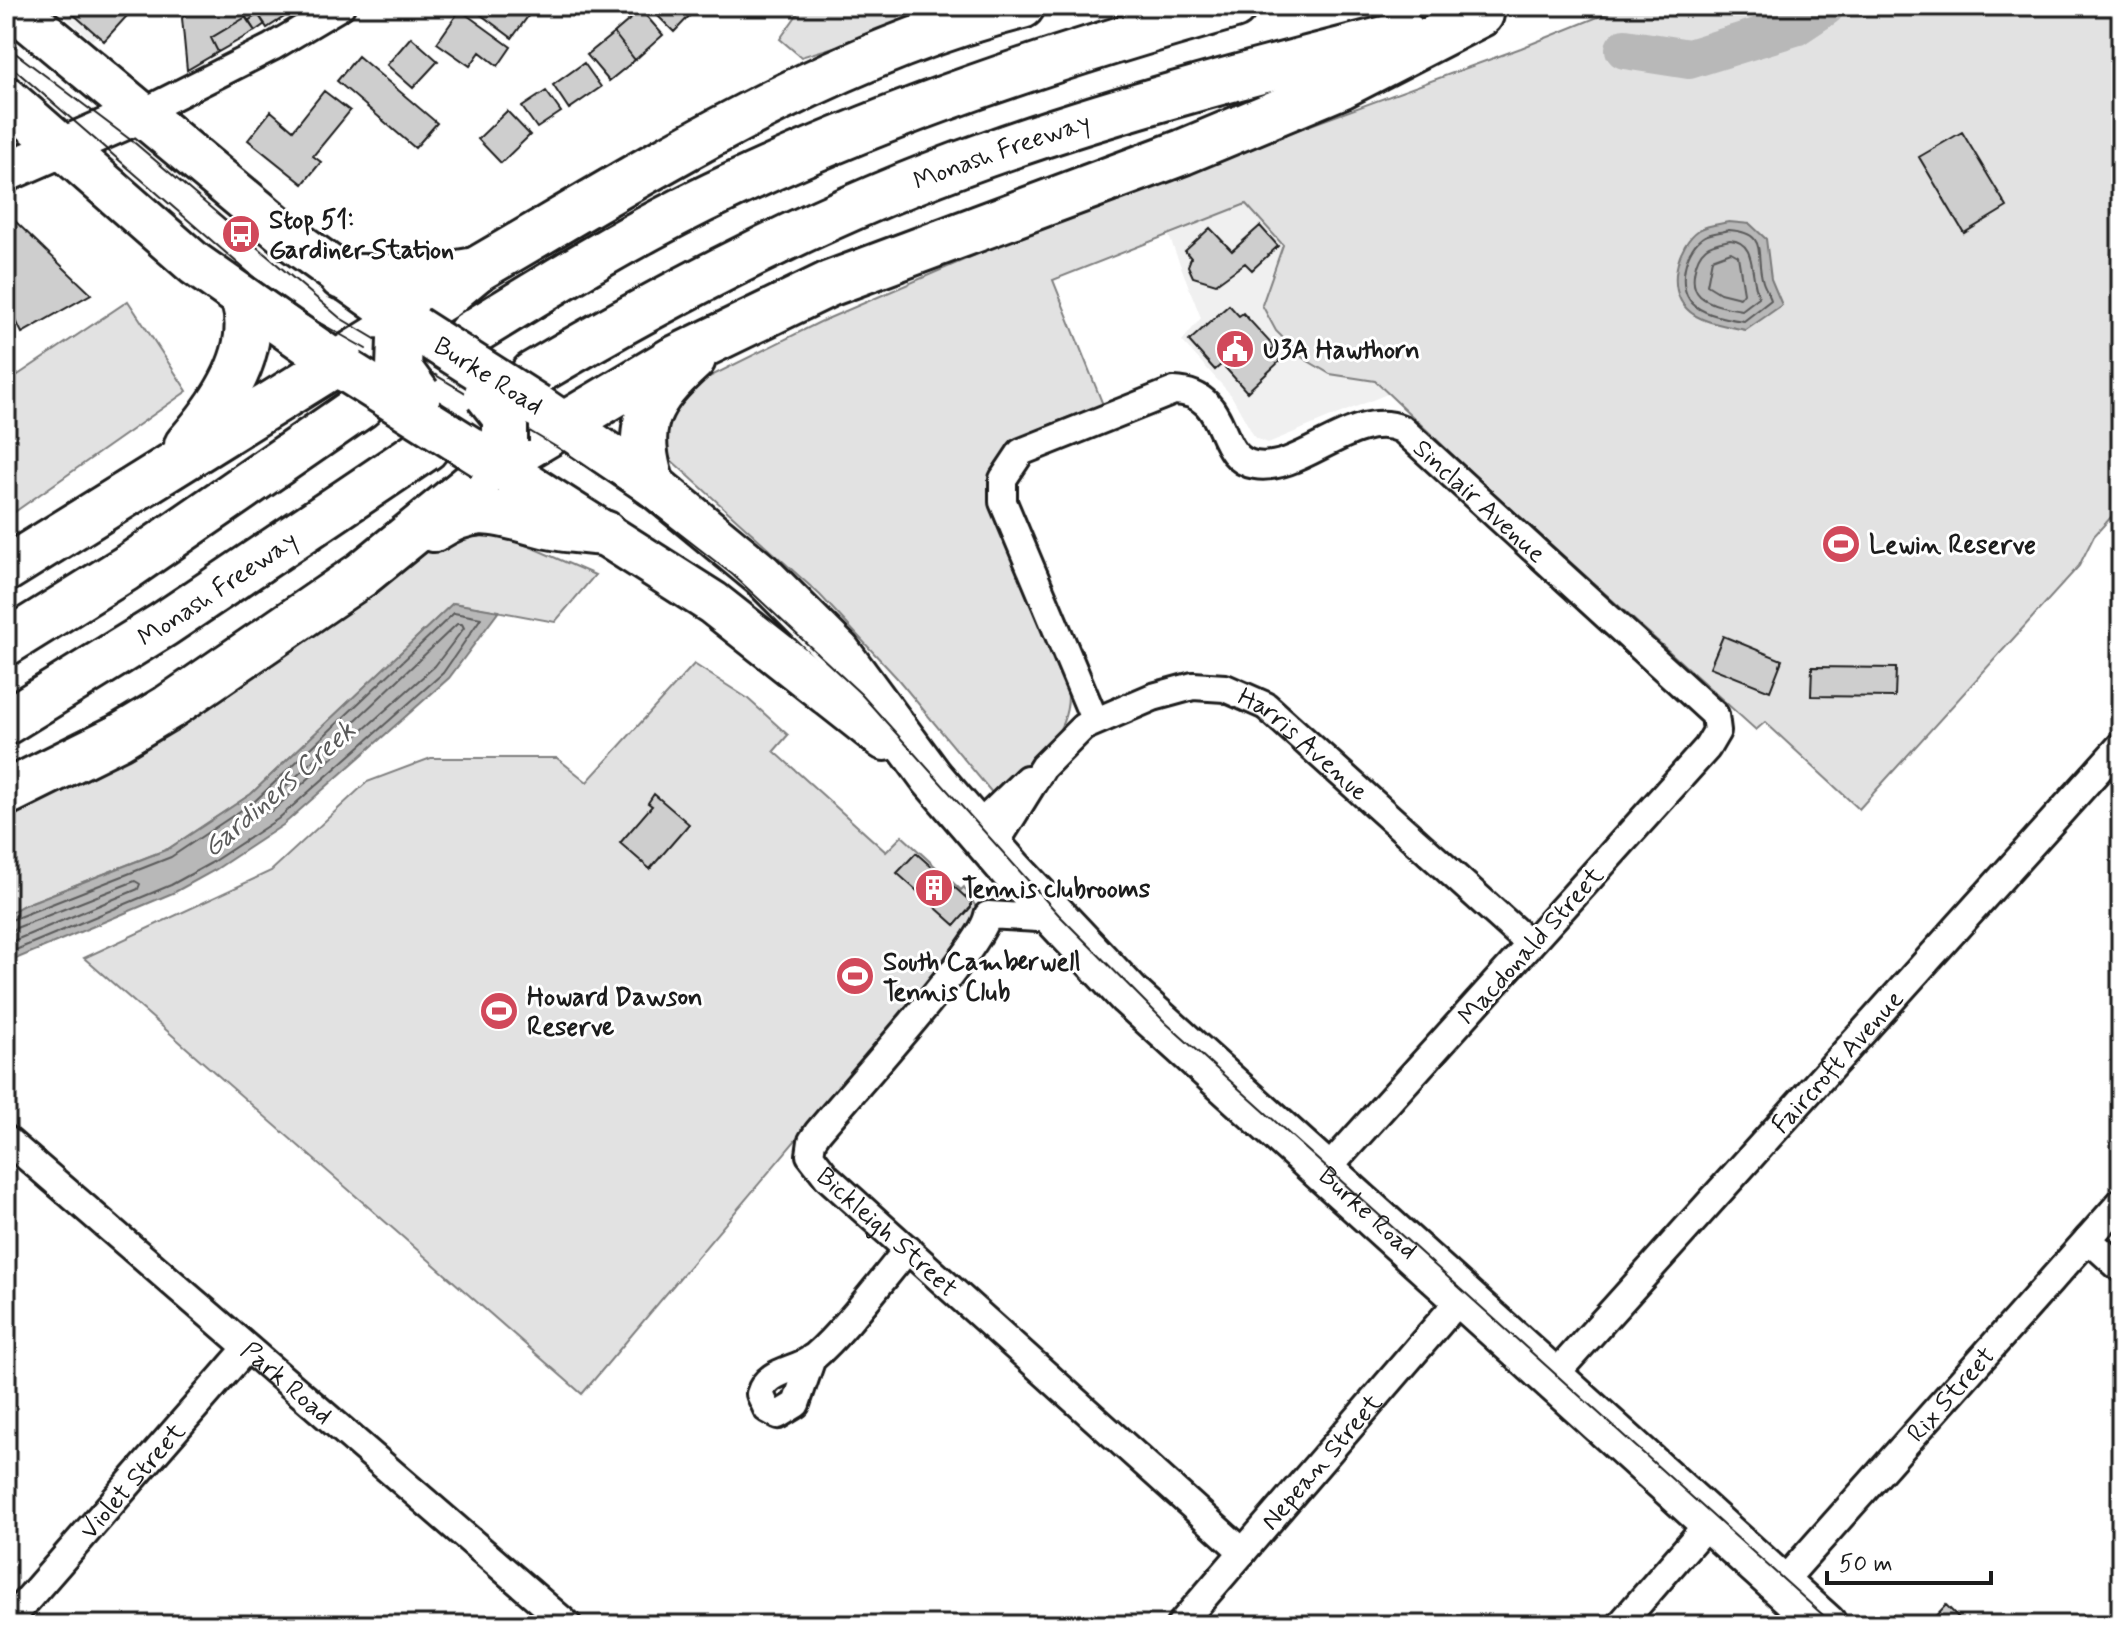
<svg xmlns="http://www.w3.org/2000/svg" width="2127" height="1631" font-family="Mynerve,sans-serif">
  <style>
    .built { fill: #f0f0f0 }
    .green { fill: #e2e2e2; stroke: #7f7f7f; stroke-width: 2 }
    .water { fill: #b8b8b8; stroke: #7a7a7a; stroke-width: 2 }
    .lines { fill: none; stroke-linecap: round; stroke-linejoin: round }
    .shore { stroke: #5a5a5a; stroke-width: 2 }
    .river { stroke: #b8b8b8; stroke-width: 40 }
    .building { fill: #cecece; stroke: #1c1c1c; stroke-width: 2 }
    .highway-tunnel { stroke: #ddd; stroke-width: 44; stroke-dasharray: 44 22; stroke-linecap: butt }
    .street-casing { stroke: #1c1c1c; stroke-width: 32 }
    .secondary-casing { stroke: #1c1c1c; stroke-width: 44 }
    .primary-casing { stroke: #1c1c1c; stroke-width: 48 }
    .highway-casing { stroke: #1c1c1c; stroke-width: 50 }
    .street { stroke: #fff; stroke-width: 26 }
    .secondary { stroke: #fff; stroke-width: 38 }
    .primary { stroke: #fff; stroke-width: 42 }
    .highway { stroke: #fff; stroke-width: 44 }
    .tram { stroke: #1c1c1c; stroke-width: 2 }
    .primary-bridge-casing { stroke: #1c1c1c; stroke-width: 48; stroke-linecap: butt }
    .highway-bridge-casing { stroke: #1c1c1c; stroke-width: 50; stroke-linecap: butt }
    .primary-bridge { stroke: #fff; stroke-width: 42 }
    .highway-bridge { stroke: #fff; stroke-width: 44 }
    .labels { text-anchor: middle; stroke-width: 6; stroke-linejoin: round; paint-order: stroke }
    .street-label { font-size: 26px; fill: #1c1c1c; stroke: #fff }
    .poi-label { font-size: 26px; font-weight: bold; fill: #1c1c1c; stroke: #fff; text-anchor: start }
    .water-label { font-size: 28px; font-style: italic; fill: #5a5a5a; stroke: #fff }
  </style>
  <rect width="100%" height="100%" fill="#fff"/>
  <filter id="ink" filterUnits="userSpaceOnUse"><feTurbulence type="fractalNoise" baseFrequency=".0125" numOctaves="2"/><feDisplacementMap in="SourceGraphic" scale="16" xChannelSelector="R" yChannelSelector="G"/><feConvolveMatrix kernelMatrix="1 2 1 2 8 2 1 2 1" color-interpolation-filters="sRGB"/></filter>
  <g filter="url(#ink)">
    <path class="built" d="M53,6H133L92,40Z
      M1246,204L1283,245L1270,276L1303,358L1330,374L1375,381L1387,394L1268,443L1255,438L1231,395L1182,341L1201,318L1169,236Z"/>
    <path class="green" d="M803,6H970L801,57L780,39Z
      M1625,6H2121V506L2094,536L2079,566L1859,809L1765,722L1756,730L1475,476L1375,381L1330,374L1303,358L1276,331L1262,305L1283,245L1246,204L1053,280L1103,405C1060,421 995,436 989,489L1066,681C1078,730 1031,771 993,794L897,678L820,595L671,460L663,444L665,427L687,388L820,322L1087,207L1521,48Z
      M128,301L187,391L6,518V383Z
      M482,535L505,536L595,575L555,622L453,603L251,794L168,849L24,905L6,915V810L418,557L440,545Z
      M694,664L747,698L788,735L774,751L886,852L902,836L961,890L964,887L979,912L969,934L582,1394L84,958L271,871L367,782L431,758H557L587,782Z"/>
    <path class="water" d="M1729,222L1750,224L1766,239L1771,279L1782,305L1746,330C1728,326 1700,323 1687,309C1666,289 1677,245 1699,230C1707,225 1720,224 1729,222Z
      M453,603L499,611L449,678L283,825L215,870L175,892L6,963V915L24,905L168,849L251,794Z"/>
    <g class="lines">
      <path class="shore" d="M1729,230C1770,233 1754,254 1763,282C1765,288 1769,294 1771,300L1744,321C1728,319 1703,315 1692,303C1676,286 1685,247 1705,236C1711,233 1722,232 1729,230Z
        M1730,240C1758,242 1749,276 1759,297L1742,310C1729,308 1710,305 1700,296C1688,285 1695,257 1706,248C1712,243 1722,242 1730,240Z
        M1731,252L1738,256L1744,293L1740,298L1720,293L1707,285L1712,259Z
        M457,624H462L464,628L435,666L272,811L262,813L263,808Z
        M6,922L171,857L255,801L454,613L481,618L443,673L278,819L211,863L171,885L6,954
        M6,932L135,881L140,884L138,889L6,944"/>
      <path class="river" d="M1625,49L1689,59L1795,26L1825,6"/>
    </g>
    <path class="building" d="M64,6H136L104,41Z
      M195,6H238L246,17L211,38L218,52L187,70L182,18Z
      M238,6H270L248,21Z
      M270,6H301L267,28L258,14Z
      M480,6H530L534,8L512,38L476,11Z
      M648,6H695L697,8L674,32Z
      M460,10L511,47L498,66L480,52L470,66L437,43Z
      M641,10L663,35L635,60L614,33Z
      M258,14L265,24L255,31L248,21Z
      M246,17L255,31L218,52L211,38Z
      M614,33L635,60L609,81L587,55Z
      M411,37L438,61L413,88L387,65Z
      M358,56L437,123L415,148L337,81Z
      M584,63L601,87L569,109L553,85Z
      M324,91L350,111L313,156L321,162L303,184L248,140L271,111L293,130Z
      M546,91L561,112L537,128L522,107Z
      M507,111L530,135L501,163L478,139Z
      M1962,132L2007,207L1964,233L1919,157Z
      M15,221L91,294L22,333L6,300V232Z
      M1260,226L1278,246L1252,270L1245,263L1216,284L1193,277L1188,266L1191,258L1185,251L1210,228L1232,251Z
      M1229,305L1239,316L1243,313L1275,348L1271,351L1280,361L1247,392L1222,364L1215,370L1189,341Z
      M1723,636L1782,660L1770,691L1710,667Z
      M1812,667L1896,668L1895,697L1811,696Z
      M654,794L689,824L650,869L620,843L652,806L648,803Z
      M916,853L971,902V907L955,925L897,873Z
      M1946,1605L1966,1625H1927Z"/>
    <g class="lines">
      <path class="highway-tunnel" d="M426,448L524,380"/>
      <g class="street-casing">
        <g id="street">
          <path d="M141,113L272,47L341,6"/>
          <path id="s1" d="M1095,721L1003,502V479L1021,452L1174,391C1232,393 1213,458 1255,465C1302,473 1353,408 1402,429L1715,715L1717,731L1707,748L1324,1173"/>
          <path d="M975,829L1027,779"/>
          <path id="s2" d="M992,849L1043,767L1083,727L1153,697L1193,686L1225,688L1266,706L1530,944"/>
          <path id="s3" d="M1055,919L988,915C982,948 848,1096 818,1132L812,1141L810,1155L827,1177L1243,1552"/>
          <path id="s4" d="M6,1139L568,1625"/>
          <path d="M2088,1239L2121,1269"/>
          <path d="M812,1358L796,1404L778,1415L767,1409L760,1394C767,1369 796,1372 814,1357C845,1330 880,1282 908,1249"/>
          <path id="s5" d="M1552,1378L2121,745"/>
          <path id="s6" d="M1780,1585L2121,1202"/>
          <path id="s7" d="M16,1613L247,1348"/>
          <path id="s8" d="M1180,1625L1462,1297"/>
          <path d="M1620,1625L1710,1521"/>
        </g>
      </g>
      <g class="secondary-casing">
        <path id="secondary" d="M6,172L141,113"/>
      </g>
      <g class="primary-casing">
        <g id="primary">
          <path d="M12,6L295,242L415,328"/>
          <path d="M6,98L195,264L349,372"/>
          <path id="s9" d="M537,406L652,484L762,575L839,652L932,778L1012,871L1129,995L1825,1625"/>
          <path d="M484,457L713,603L885,739"/>
        </g>
      </g>
      <g class="highway-casing">
        <g id="highway">
          <path d="M342,277H435L476,270"/>
          <path d="M470,334C554,282 638,230 728,188C891,111 1060,55 1234,6"/>
          <path id="s10" d="M533,374C677,289 827,211 985,155C1122,106 1263,70 1404,34"/>
          <path d="M187,445C219,409 260,353 244,301"/>
          <path d="M652,484C633,424 648,400 693,359"/>
          <path d="M434,529C479,500 501,515 548,526C566,530 586,531 604,533"/>
          <path d="M6,569L445,296L476,270C650,169 825,56 1022,6"/>
          <path d="M6,643L125,569L361,406"/>
          <path id="s11" d="M6,722L163,625L426,448"/>
          <path d="M6,793L119,737L169,707L361,575L496,465L674,359L829,284L1183,152L1341,86L1481,14"/>
        </g>
      </g>
      <use href="#street" class="street"/>
      <use href="#secondary" class="secondary"/>
      <use href="#primary" class="primary"/>
      <use href="#highway" class="highway"/>
      <path class="tram" d="M6,46L136,144L340,318L563,451L639,502L733,575L861,694L1059,915L1167,1024L1834,1625
        M6,62L256,279L306,315L366,349"/>
      <g class="primary-bridge-casing">
        <path id="primary-bridge" d="M415,328L537,406
          M349,372L484,457"/>
      </g>
      <g class="highway-bridge-casing">
        <path id="highway-bridge" d="M400,338L399,369L418,395
          M487,394L505,417V442"/>
      </g>
      <use href="#primary-bridge" class="primary-bridge"/>
      <use href="#highway-bridge" class="highway-bridge"/>
    </g>
  </g>
  <defs>
    <g id="bus-disc" transform="scale(2)"><circle r="9.5" fill="#d1495b" stroke="#fff"/><path d="M-5-6H5V4H4V6H2V4H-2V6H-4V4H-5ZM-3.5-4V0h7V-4ZM-3.5 1.2v1.5H-2V1.2ZM2 1.2v1.5H3.5V1.2Z" fill="#fff"/></g>
    <g id="civic-disc" transform="scale(2)"><circle r="9.5" fill="#d1495b" stroke="#fff"/><path d="M-.6-6.5H3V-4.5H.6V-3L4-1V1h2V6H-6V1h2V-1L-.6-3ZM-1.2 2.5V6h2.4V2.5Z" fill="#fff"/></g>
    <g id="stadium-disc" transform="scale(2)"><circle r="9.5" fill="#d1495b" stroke="#fff"/><path d="M0-5a6.5 5 0 1 0 0 10a6.5 5 0 1 0 0-10ZM-3.5-1.8h7v3.6h-7Z" fill="#fff"/></g>
    <g id="building-disc" transform="scale(2)"><circle r="9.5" fill="#d1495b" stroke="#fff"/><path d="M-4-6H4V6H1V3H-1V6H-4ZM-2.5-4.3h1.7v1.8h-1.7ZM.8-4.3h1.7v1.8H.8ZM-2.5-1h1.7V.8h-1.7ZM.8-1h1.7V.8H.8Z" fill="#fff"/></g>
  </defs>
  <g fill-rule="evenodd">
    <use href="#bus-disc" x="241" y="234"/>
    <use href="#civic-disc" x="1235" y="349"/>
    <use href="#stadium-disc" x="1841" y="544"/>
    <use href="#building-disc" x="934" y="888"/>
    <use href="#stadium-disc" x="855" y="976"/>
    <use href="#stadium-disc" x="499" y="1011"/>
  </g>
  <g class="labels">
    <g class="street-label">
      <text dy="9" stroke="none"><textPath href="#s10" startOffset="520">Monash Freeway</textPath></text>
      <text transform="translate(489 375) rotate(32)" y="9">Burke Road</text>
      <text dy="9" stroke="none"><textPath href="#s1" startOffset="836">Sinclair Avenue</textPath></text>
      <text dy="9" stroke="none"><textPath href="#s11" startOffset="250">Monash Freeway</textPath></text>
      <text dy="9" stroke="none"><textPath href="#s2" startOffset="400">Harris Avenue</textPath></text>
      <text transform="translate(1530 945) rotate(-48)" y="9">Macdonald Street</text>
      <text dy="9" stroke="none"><textPath href="#s5" startOffset="426">Faircroft Avenue</textPath></text>
      <text dy="9" stroke="none"><textPath href="#s9" startOffset="1164">Burke Road</textPath></text>
      <text dy="9" stroke="none"><textPath href="#s3" startOffset="478">Bickleigh Street</textPath></text>
      <text dy="9" stroke="none"><textPath href="#s4" startOffset="372">Park Road</textPath></text>
      <text dy="9" stroke="none"><textPath href="#s6" startOffset="256">Rix Street</textPath></text>
      <text dy="9" stroke="none"><textPath href="#s8" startOffset="216">Nepean Street</textPath></text>
      <text dy="9" stroke="none"><textPath href="#s7" startOffset="176">Violet Street</textPath></text>
    </g>
    <g class="poi-label">
      <text x="269" y="228">Stop 51:<tspan x="269" dy="30">Gardiner Station</tspan></text>
      <text x="1263" y="358">U3A Hawthorn</text>
      <text x="1869" y="553">Lewin Reserve</text>
      <text x="962" y="897">Tennis clubrooms</text>
      <text x="883" y="970">South Camberwell<tspan x="883" dy="30">Tennis Club</tspan></text>
      <text x="527" y="1005">Howard Dawson<tspan x="527" dy="30">Reserve</tspan></text>
    </g>
    <g class="water-label">
      <text transform="translate(278 788) rotate(-41)" y="10">Gardiners Creek</text>
    </g>
  </g>
  <rect width="2127" height="1631" fill="none" stroke="#fff" stroke-width="32"/>
  <rect x="16" y="16" width="2095" height="1599" fill="none" stroke="#1c1c1c" stroke-width="3" filter="url(#ink)"/>
  <path d="M1827 1571v12h164v-12" fill="none" stroke="#1c1c1c" stroke-width="4"/>
  <text x="1839" y="1571" font-size="24" fill="#1c1c1c" stroke="#ffffff" stroke-width="6" paint-order="stroke">50 m</text>
</svg>
